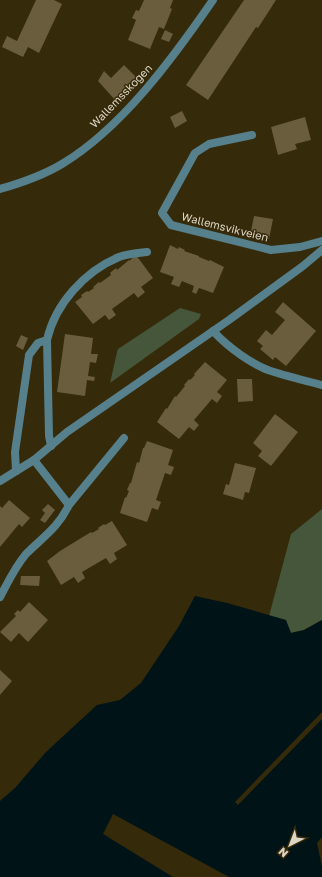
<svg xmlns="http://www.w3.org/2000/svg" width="322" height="877" font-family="'Golos Text',sans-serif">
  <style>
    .green { fill: #45563a }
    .water { fill: #001317 }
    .pier { fill: #352a0a }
    .building { fill: #695d3e }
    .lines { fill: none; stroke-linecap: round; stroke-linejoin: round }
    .service { stroke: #56808c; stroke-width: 8 }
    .minor { stroke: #56808c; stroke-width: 8 }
    .labels { text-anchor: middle; stroke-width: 3; stroke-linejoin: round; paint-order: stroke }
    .street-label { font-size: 11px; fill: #ddd6c5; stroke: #352a0a }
  </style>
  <rect width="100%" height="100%" fill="#352a0a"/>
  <path class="green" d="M180,308L201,314L199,319L110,383L117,352L118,349Z
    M322,509V620L304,630L291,633L285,620L269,616L291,534Z"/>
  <path class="water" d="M195,596L227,603L286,620L291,633L304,630L322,620V837L317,843L322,867V877H229L113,814L103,834L173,877H0V801L15,788L46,752L97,705L120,700L141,683L179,626Z"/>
  <path class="pier" d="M322,712V719L238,805L235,802Z"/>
  <path class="building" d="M36,0H54L62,4L39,53L28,47L23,57L2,47L7,36L17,41Z
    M144,0H173L170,8L172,9L164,29L159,27L150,49L128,40L136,20L132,18L136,10L139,11Z
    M244,0H276L258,28L256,27L208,100L186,85Z
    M165,30L173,34L169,42L161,39Z
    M124,65L138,79L116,101L98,81L104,71L111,78Z
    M182,111L187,121L175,128L170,117Z
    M305,117L311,140L295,144L297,149L278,155L271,127Z
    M254,216L273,219L269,239L250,236Z
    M170,245L178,249L179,247L185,250L184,251L199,256V257L209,261L210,260L224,267L213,293L199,288L196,294L192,292L194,286L182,281L179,287L171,284L174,277L160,272Z
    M136,255L153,278L141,287L145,292L138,298L134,293L112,309L116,315L109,320L105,315L93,324L75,302L82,297L81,295L87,291L88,292L94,288L93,287L99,282L100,283L111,275L110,273L116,268L117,270L129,260V261Z
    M283,302L316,331L286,366L275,357L273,360L260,349L263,346L257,341L266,330L272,335L285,320L275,312Z
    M65,334L93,338L91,354H98L96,363L90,362L88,376L95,377L94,381L87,380L85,396L57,392Z
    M21,335L28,338L23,350L16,346Z
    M205,362L227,380L217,392L222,396L217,403L212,399L194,420L199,425L194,431L189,427L179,439L157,422L166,408L167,409L175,396L176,397L185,386L184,385L189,379L190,380L195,375L194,374Z
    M237,379H252L253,401L238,402Z
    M275,414L298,432L271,466L258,456L262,451L253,443Z
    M147,441L173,450L168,465L174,467L171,475L165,473L156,500L161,502L158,510L152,508L147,522L120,513L125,497L126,498L129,491L127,490L130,483H131L137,462L139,463L143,448H144Z
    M235,463L256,468L249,493L245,492L243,500L223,494L226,484L229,485Z
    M9,500L30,518L22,527L19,524L0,547V506L2,508Z
    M48,504L55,510L45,523L40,520L45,513L42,510Z
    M112,521L127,545L114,553L117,559L110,564L106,558L82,572L85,578L78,583L74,577L61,585L47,561L60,551L91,532L92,533L99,529L98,528L104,524L105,525Z
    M21,576H40L39,586L20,585Z
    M29,602L48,620L28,642L19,633L11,642L0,632L16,616L14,614L18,610L20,612Z
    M0,670L12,681L0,695Z"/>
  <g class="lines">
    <path class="service" d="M252,135L209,144L195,153L162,213L171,225L271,250L300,247L322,241
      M213,331C228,347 253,366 274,372C290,377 306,381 322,385
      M51,446L49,436L47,340C55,304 85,271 119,257C127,254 138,253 147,252
      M16,471L15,452L29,355L38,343L47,340
      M69,505L124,438
      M0,597C8,582 15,567 26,554C44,536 57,529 69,505L34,460"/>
    <path class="minor" d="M0,189C21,183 42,176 62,164C122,128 173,58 213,0
      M0,481L34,460L67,432L229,320L303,266L322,250"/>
  </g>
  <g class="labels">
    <g class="street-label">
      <text transform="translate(121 96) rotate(-46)" y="4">Wallemsskogen</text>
      <text transform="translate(225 227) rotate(14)" y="4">Wallemsvikveien</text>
    </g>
  </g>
  <g transform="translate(290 845) rotate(222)" stroke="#352a0a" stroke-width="3" paint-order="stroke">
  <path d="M0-3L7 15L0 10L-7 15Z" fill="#ddd6c5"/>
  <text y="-6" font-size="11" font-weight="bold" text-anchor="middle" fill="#ddd6c5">N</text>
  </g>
</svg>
